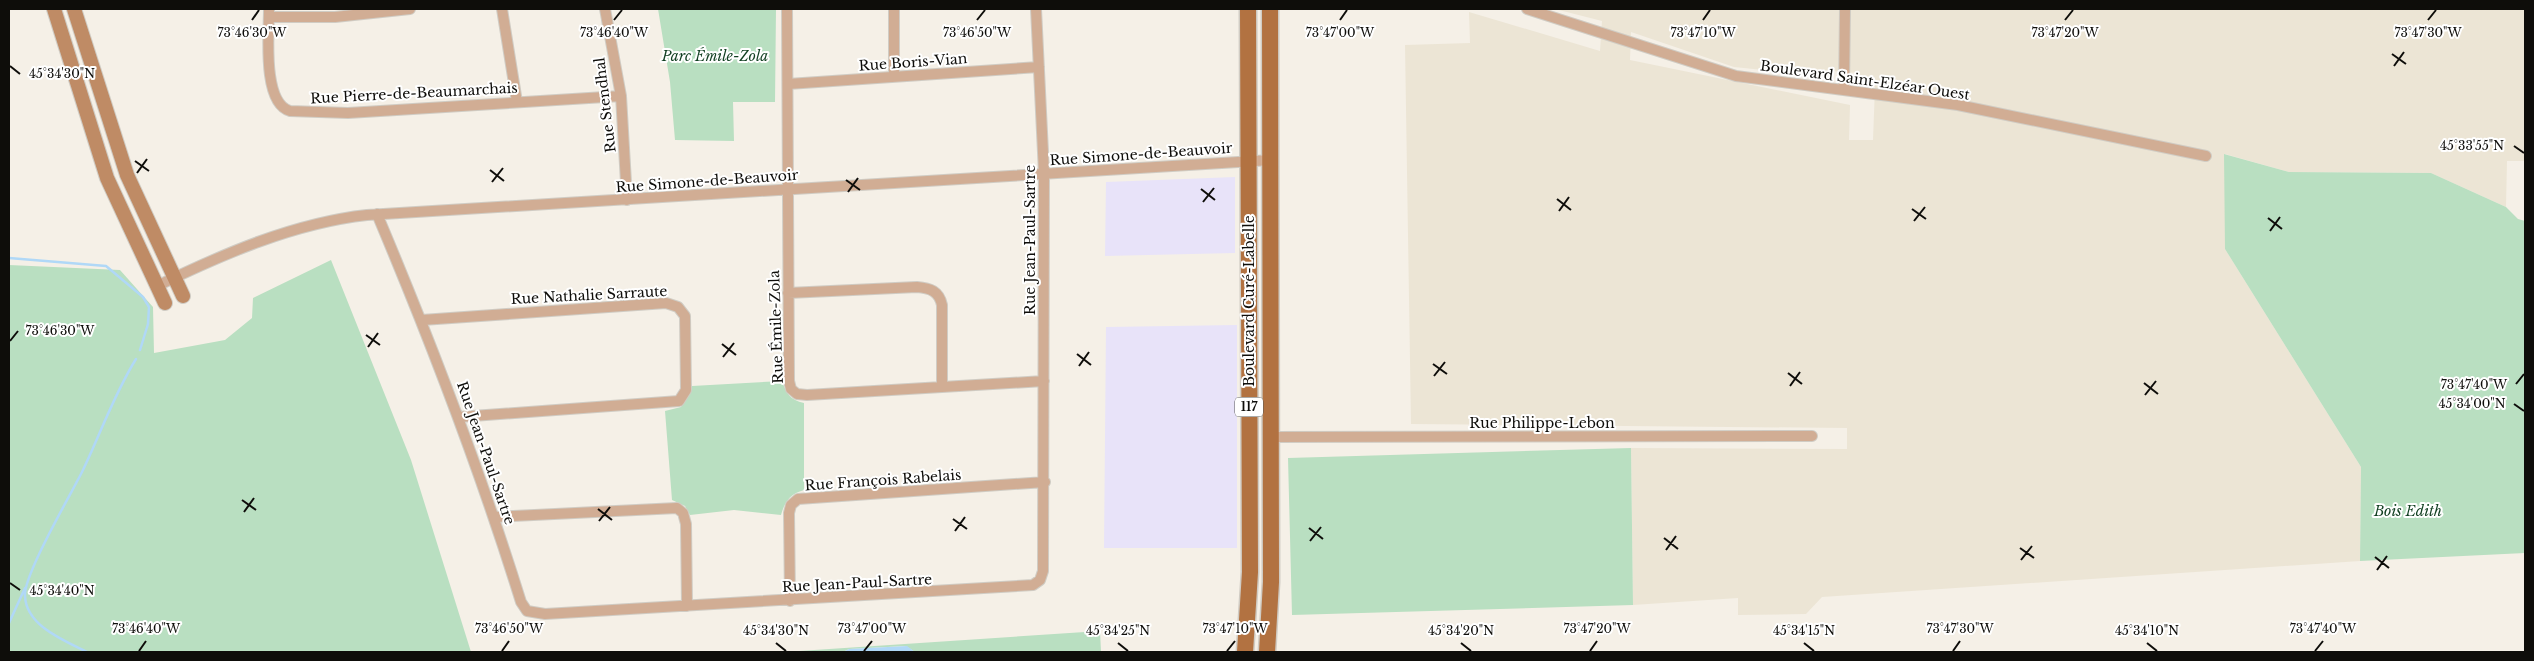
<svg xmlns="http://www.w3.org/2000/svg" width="2534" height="661" font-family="'Libre Baskerville',serif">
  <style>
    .commercial { fill: #e8e3f9 }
    .built { fill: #ece5d5; fill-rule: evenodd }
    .green { fill: #b9dfc1 }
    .water { fill: #b0d8f7 }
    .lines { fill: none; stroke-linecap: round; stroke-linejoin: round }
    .stream { stroke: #b0d8f7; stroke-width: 2.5 }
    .street-casing { stroke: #d0ccc4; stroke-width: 12 }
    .secondary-casing { stroke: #d0ccc4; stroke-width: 16 }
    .primary-casing { stroke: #d0ccc4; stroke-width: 19 }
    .street { stroke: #d1ad94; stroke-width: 10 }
    .secondary { stroke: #bf8b65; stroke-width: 14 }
    .primary { stroke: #b27241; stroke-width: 16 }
    .ticks { fill: none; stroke: #0e0d0a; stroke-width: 2 }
    .labels { text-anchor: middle; stroke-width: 4; stroke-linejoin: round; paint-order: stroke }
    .shield { fill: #fff; stroke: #565654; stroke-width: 1 }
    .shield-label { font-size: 12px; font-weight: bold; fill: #0e0d0a }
    .park-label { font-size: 14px; font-style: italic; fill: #113f21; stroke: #fff }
    .street-label { font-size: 14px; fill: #0e0d0a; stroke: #fff }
    .ticks-label { font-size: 12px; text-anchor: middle; fill: #0e0d0a; stroke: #fff; stroke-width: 4; stroke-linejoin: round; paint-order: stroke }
  </style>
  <rect width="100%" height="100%" fill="#f5f0e7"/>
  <path class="commercial" d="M1235,177V253L1105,256L1106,182Z
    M1237,325V548H1104L1106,327Z"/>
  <path class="built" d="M1555,9H2525V161H2507L2506,207L2431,173L2289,172L2225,154V249L2361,467L2360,561L1822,597L1806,614L1738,615V598L1633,605L1631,448L1847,449V428L1411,424L1405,45L1470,43L1469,12L1600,51L1602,21ZM1631,32L1734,67L1829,77L1832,71L1858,73L1861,81L1875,87L1873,140H1849L1850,105L1630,60Z"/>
  <path class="green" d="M658,9H776L775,102H733L734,141L675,140L670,82Z
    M2224,154L2289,172L2431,173L2506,207L2518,219L2525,221V553L2360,561L2361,467L2225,249Z
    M331,260L411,460L471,652H9V265L120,270L153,307L154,353L225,340L252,318L253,298Z
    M782,381C786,393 790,400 804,403V490C790,494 785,501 781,515L734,510L690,515L685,506L672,500L665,411L681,407L692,386Z
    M1631,448L1633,605L1292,615L1288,458Z
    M1100,631L1101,652H915L906,646L849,649L843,652H784Z"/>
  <path class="water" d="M907,646L915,652H843L849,649Z"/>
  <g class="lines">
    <path class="stream" d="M9,258L106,266L143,297L149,307L148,324L140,350
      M9,623L25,588
      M87,652C65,641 26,626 25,596C23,576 71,494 82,472C100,435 114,394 136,359"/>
    <g class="street-casing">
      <path id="street" d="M269,9C269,33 262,103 290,111L348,113L621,96
        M502,9L517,102
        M605,9L621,96L627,200
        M787,9L789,381L791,389L797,394L807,395L1044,381
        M894,9V77
        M1527,9L1736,76L1958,105L2206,156
        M269,17H335L410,9
        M788,84L1039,67
        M1844,89L1845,9
        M377,214C431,342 480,470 521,602L527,611L545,614L1033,585L1040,580L1043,571L1044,173L1036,9
        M157,286C223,254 294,223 367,215L1271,160
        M788,293L917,287C930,288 939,291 942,305V386
        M422,320L666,303L678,307L685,316L686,390L679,401L459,417
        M1271,437L1812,436
        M494,517L677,508L683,513L686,524L687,606
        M790,601L789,513L791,505L798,499L1045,482"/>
    </g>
    <g class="secondary-casing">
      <path id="secondary" d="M54,9L107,178L165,303
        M74,9L127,175L183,296"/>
    </g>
    <g class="primary-casing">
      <path id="primary" d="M1245,652L1250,572L1248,9
        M1267,652L1271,582L1270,9"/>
    </g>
    <use href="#street" class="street"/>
    <use href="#secondary" class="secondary"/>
    <use href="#primary" class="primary"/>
  </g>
  <path class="ticks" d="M252,20L259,10M614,20L622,10M977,20L985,10M1340,20L1347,10M1703,20L1710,10M2065,20L2073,10M2428,20L2436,10M2392,54L2406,64M10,66L20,74M2394,66L2404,52M2514,146L2524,153M135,161L149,171M490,170L504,181M137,173L147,159M846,180L860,190M492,182L503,168M1201,189L1215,200M848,192L858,178M1557,199L1571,210M1203,202L1214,188M1912,209L1926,219M1559,211L1569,197M2268,218L2282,229M1914,221L1925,207M2270,231L2280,217M366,335L380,345M10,341L18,331M722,344L736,355M368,347L378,333M1077,354L1091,365M723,357L734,343M1433,364L1447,374M1079,366L1089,352M1788,373L1802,384M1434,376L1445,362M2144,383L2158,394M2516,384L2524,374M1790,386L1800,372M2145,395L2156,381M2514,404L2524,411M242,500L256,510M598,509L612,520M244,512L254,498M953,519L967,529M599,521L610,507M1309,528L1323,539M955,531L965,517M1664,538L1678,549M1310,541L1321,527M2020,548L2034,558M1666,550L1676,536M2375,557L2389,568M2021,560L2032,546M2377,570L2387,556M10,583L20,590M776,643L786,651M1118,643L1128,651M1461,643L1471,651M1804,643L1814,651M2147,643L2157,651M139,651L146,641M502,651L509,641M864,651L872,641M1227,651L1235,641M1590,651L1597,641M1953,651L1960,641M2315,651L2323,641"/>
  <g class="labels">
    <rect class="shield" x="1235" y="397.5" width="28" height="19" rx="4"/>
    <g class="shield-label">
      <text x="1249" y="411">117</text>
    </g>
    <g class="park-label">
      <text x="715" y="61">Parc Émile-Zola</text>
      <text x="2408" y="516">Bois Edith</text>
    </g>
    <g class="street-label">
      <text transform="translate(913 62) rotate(-4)" y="5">Rue Boris-Vian</text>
      <text transform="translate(1865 80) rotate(8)" y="5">Boulevard Saint-Elzéar Ouest</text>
      <text transform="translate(414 93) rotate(-3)" y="5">Rue Pierre-de-Beaumarchais</text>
      <text transform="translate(605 105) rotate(-97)" y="5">Rue Stendhal</text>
      <text transform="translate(1141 154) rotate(-4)" y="5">Rue Simone-de-Beauvoir</text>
      <text transform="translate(707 181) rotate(-4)" y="5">Rue Simone-de-Beauvoir</text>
      <text transform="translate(1030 240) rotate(-90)" y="5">Rue Jean-Paul-Sartre</text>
      <text transform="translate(589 295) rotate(-3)" y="5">Rue Nathalie Sarraute</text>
      <text transform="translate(1249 301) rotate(-90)" y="5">Boulevard Curé-Labelle</text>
      <text transform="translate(776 327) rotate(-92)" y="5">Rue Émile-Zola</text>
      <text x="1542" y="428">Rue Philippe-Lebon</text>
      <text transform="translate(486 453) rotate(71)" y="5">Rue Jean-Paul-Sartre</text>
      <text transform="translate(883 480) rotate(-4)" y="5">Rue François Rabelais</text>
      <text transform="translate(857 583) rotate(-3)" y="5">Rue Jean-Paul-Sartre</text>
    </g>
  </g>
  <g class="ticks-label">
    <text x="252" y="37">73°46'30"W</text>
    <text x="614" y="37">73°46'40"W</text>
    <text x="977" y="37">73°46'50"W</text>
    <text x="1340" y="37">73°47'00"W</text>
    <text x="1703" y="37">73°47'10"W</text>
    <text x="2065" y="37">73°47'20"W</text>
    <text x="2428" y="37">73°47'30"W</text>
    <text x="62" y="78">45°34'30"N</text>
    <text x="2472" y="150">45°33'55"N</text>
    <text x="60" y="335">73°46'30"W</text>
    <text x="2474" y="389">73°47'40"W</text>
    <text x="2472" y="408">45°34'00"N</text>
    <text x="62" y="595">45°34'40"N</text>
    <text x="146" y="633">73°46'40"W</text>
    <text x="509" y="633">73°46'50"W</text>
    <text x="872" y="633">73°47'00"W</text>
    <text x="1235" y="633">73°47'10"W</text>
    <text x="1597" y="633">73°47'20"W</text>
    <text x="1960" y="633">73°47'30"W</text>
    <text x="2323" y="633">73°47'40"W</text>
    <text x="776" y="635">45°34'30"N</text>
    <text x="1118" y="635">45°34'25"N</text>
    <text x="1461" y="635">45°34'20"N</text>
    <text x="1804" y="635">45°34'15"N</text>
    <text x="2147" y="635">45°34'10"N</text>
  </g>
  <rect width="2534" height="661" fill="none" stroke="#0e0d0a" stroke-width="20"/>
</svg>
